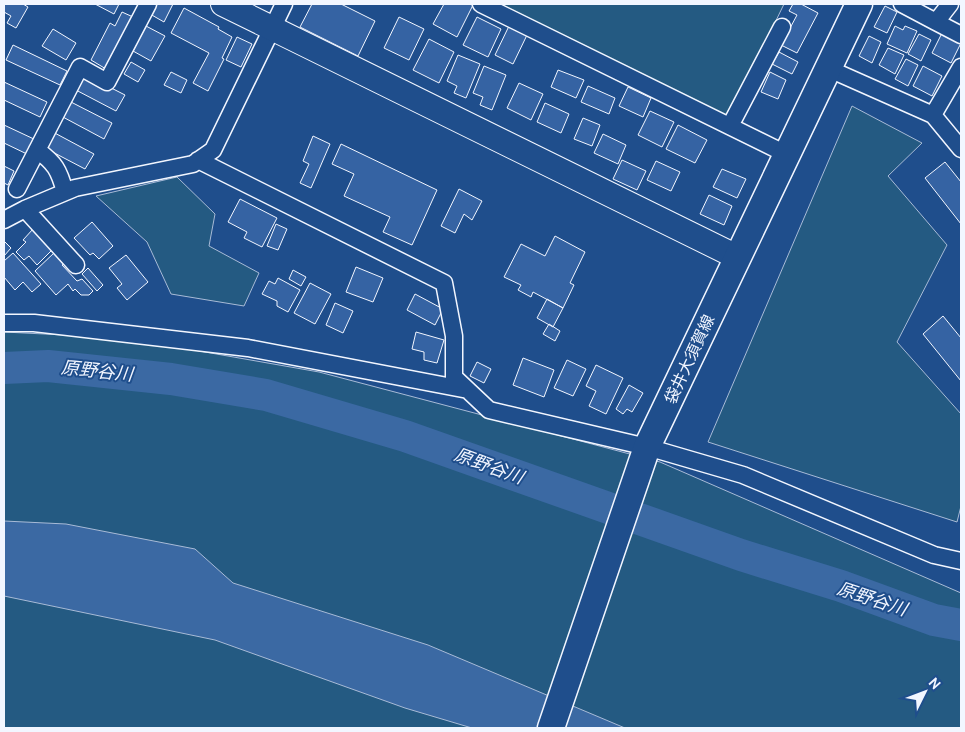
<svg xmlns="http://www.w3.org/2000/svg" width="965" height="732" font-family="Cabin,'Noto Sans JP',sans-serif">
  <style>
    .green { fill: #245a82; stroke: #a8bbd7 }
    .water { fill: #3b69a3; stroke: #a8bbd7 }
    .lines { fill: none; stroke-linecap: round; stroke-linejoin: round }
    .river { stroke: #3b69a3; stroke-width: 32 }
    .building { fill: #3563a3; stroke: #f2f6ff }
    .street-casing { stroke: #f2f6ff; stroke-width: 19 }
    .secondary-casing { stroke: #f2f6ff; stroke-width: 26 }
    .primary-casing { stroke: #f2f6ff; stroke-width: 29 }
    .street { stroke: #1f4e8c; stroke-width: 16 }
    .secondary { stroke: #1f4e8c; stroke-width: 24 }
    .primary { stroke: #1f4e8c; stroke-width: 26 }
    .labels { text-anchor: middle; stroke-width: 4; stroke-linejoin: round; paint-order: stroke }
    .street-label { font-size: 16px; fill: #f2f6ff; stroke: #1f4e8c }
    .water-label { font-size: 18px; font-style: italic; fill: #f2f6ff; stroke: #1f4e8c }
  </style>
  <rect width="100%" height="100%" fill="#1f4e8c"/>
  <path class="green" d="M494,4H784L727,122Z
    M852,106L922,143L888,176L947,245L897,342L961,414V506L957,522L708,442Z
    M177,177L215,214L209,246L259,273L244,306L171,294L147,242L96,196Z
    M4,332L125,338L319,372L660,462L961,593V728H4Z"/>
  <path class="water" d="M4,521L66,524L195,549L233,583L428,645L625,728H472L405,708L215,640L4,596Z"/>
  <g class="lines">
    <path class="river" d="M4,368L48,366L171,379L266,395L405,436L741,555L841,586L934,620L961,625"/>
  </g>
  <path class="building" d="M4,4H23L28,7L16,28L7,23L11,16L4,12Z
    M95,4H119L114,14Z
    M155,4H173L164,22L150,14Z
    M312,4H341L375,21L358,56L300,27Z
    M444,4H469L473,5L457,37L433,24Z
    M793,4H801L818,13L797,53L781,45L797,15L789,11Z
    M885,6L897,12L887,33L874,27Z
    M184,8L219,27L218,29L232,37L222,58L224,59L208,91L193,83L209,53L171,33Z
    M122,12L133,17L106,69L91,60L110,23L115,26Z
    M399,17L424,29L409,60L384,48Z
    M477,17L501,29L488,57L463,45Z
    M146,26L165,36L151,61L133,51Z
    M509,26L527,35L513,64L495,55Z
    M895,26L903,30L905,26L917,31L907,53L887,44Z
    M53,29L76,43L66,60L42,46Z
    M942,33L961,43L951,63L932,53Z
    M919,34L931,40L921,61L908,54Z
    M869,36L881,42L872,63L859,56Z
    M237,37L252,44L241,67L226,60Z
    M429,39L454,52L439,83L413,70Z
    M13,45L67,71L60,85L6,60Z
    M888,48L904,55L895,74L879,65Z
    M779,52L798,62L792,74L772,64Z
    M458,55L480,64L466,98L454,93L457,86L447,81Z
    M906,59L918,65L908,86L895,79Z
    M131,62L145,70L138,82L124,74Z
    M484,66L506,75L492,110L480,105L483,97L473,93Z
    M923,66L942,76L932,96L913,86Z
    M558,70L584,80L576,98L551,87Z
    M171,72L187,80L181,93L164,85Z
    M770,72L786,80L778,99L761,92Z
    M82,73L125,95L116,111L74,89Z
    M4,82L47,102L40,117L4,100Z
    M519,83L543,94L531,120L507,108Z
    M588,86L615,98L609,114L581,102Z
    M628,87L651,98L643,117L619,106Z
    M69,101L112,123L104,139L61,116Z
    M545,103L569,114L561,133L537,122Z
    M650,111L674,122L662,147L638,135Z
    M583,118L600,125L592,146L574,139Z
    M4,125L36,140L29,155L4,143Z
    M678,125L707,140L695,163L666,149Z
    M51,131L94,154L85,169L43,147Z
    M603,134L626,145L618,164L594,153Z
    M313,136L330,144L311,188L300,183L309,164L303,161Z
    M341,144L437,190L412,245L383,232L390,217L344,196L354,174L332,164Z
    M622,160L646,171L637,190L613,179Z
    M656,161L680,172L671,191L647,180Z
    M945,162L961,182V224L925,178Z
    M4,166L14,171L8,185L4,183Z
    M722,169L746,179L737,198L713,187Z
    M459,189L482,201L472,220L464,214L455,233L441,226Z
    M709,195L732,206L724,225L700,214Z
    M240,199L277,218L262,247L244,238L247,232L228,222Z
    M92,222L113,246L99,259L93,253L90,255L74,238Z
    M276,224L287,229L278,250L267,246Z
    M33,229L53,249L37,265L29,256L24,260L16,252L26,242L23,240Z
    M555,236L585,252L570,283L574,285L563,308L533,292L531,297L518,290L521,285L504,277L521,244L545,256Z
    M4,241L11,248L4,256Z
    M55,252L65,263L62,265L77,281L82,279L93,291L89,295H81L75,289L73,291L68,284L56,295L35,271Z
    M13,253L41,284L32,292L23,282L15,290L4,277V261Z
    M126,255L148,282L127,300L117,288L122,284L109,268Z
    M356,267L383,278L373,302L346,292Z
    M88,268L103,285L97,291L82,274Z
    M293,270L306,277L301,286L289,279Z
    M278,278L300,290L288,312L277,306V301L262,294L269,281L275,284Z
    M310,283L331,294L315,324L294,313Z
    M415,294L443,309L435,325L407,310Z
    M547,299L563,308L553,327L537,318Z
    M335,303L353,311L343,333L326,325Z
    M943,316L961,338V381L923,334Z
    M549,324L560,331L555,341L543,334Z
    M416,332L444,340L437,363L424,360V352L412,349Z
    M523,358L554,370L544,397L513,385Z
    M567,360L586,369L573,396L554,388Z
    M477,362L491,369L484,383L470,376Z
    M596,365L623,378L606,414L589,406L596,391L586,386Z
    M629,385L643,393L632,412L627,409L623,414L616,409Z"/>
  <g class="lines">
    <g class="street-casing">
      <path id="street" d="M481,4L786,154
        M902,4L936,22
        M950,4L936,22L961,35
        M827,68L933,115L961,149
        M933,115L961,67
        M730,126L782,27
        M37,150C55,163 59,170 65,192
        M198,160L444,283L454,336V377L489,410L647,447L743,475L934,555L961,561
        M17,189L80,67L107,82L148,4
        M25,209L76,265
        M4,220L25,209L75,188L193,164L213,150L284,4
        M4,323H34L248,348L468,390"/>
    </g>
    <g class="secondary-casing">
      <path id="secondary" d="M223,4L737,257"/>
    </g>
    <g class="primary-casing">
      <path id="primary" d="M551,728L647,447L859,4"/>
    </g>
    <use href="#street" class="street"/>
    <use href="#secondary" class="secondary"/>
    <use href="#primary" class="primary"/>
  </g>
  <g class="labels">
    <g class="street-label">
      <text transform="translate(689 359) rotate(-65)" y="6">袋井大須賀線</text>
    </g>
    <g class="water-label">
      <text transform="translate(97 371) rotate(6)" y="6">原野谷川</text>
      <text transform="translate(489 466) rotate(20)" y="6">原野谷川</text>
      <text transform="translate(872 599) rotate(18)" y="6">原野谷川</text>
    </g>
  </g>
  <rect width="965" height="732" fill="none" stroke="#f2f6ff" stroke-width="10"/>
  <g transform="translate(925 692) rotate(48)" stroke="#1f4e8c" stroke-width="4" paint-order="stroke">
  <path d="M0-4L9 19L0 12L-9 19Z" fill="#f2f6ff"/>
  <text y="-8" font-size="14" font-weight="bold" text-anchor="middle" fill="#f2f6ff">N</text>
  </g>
</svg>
